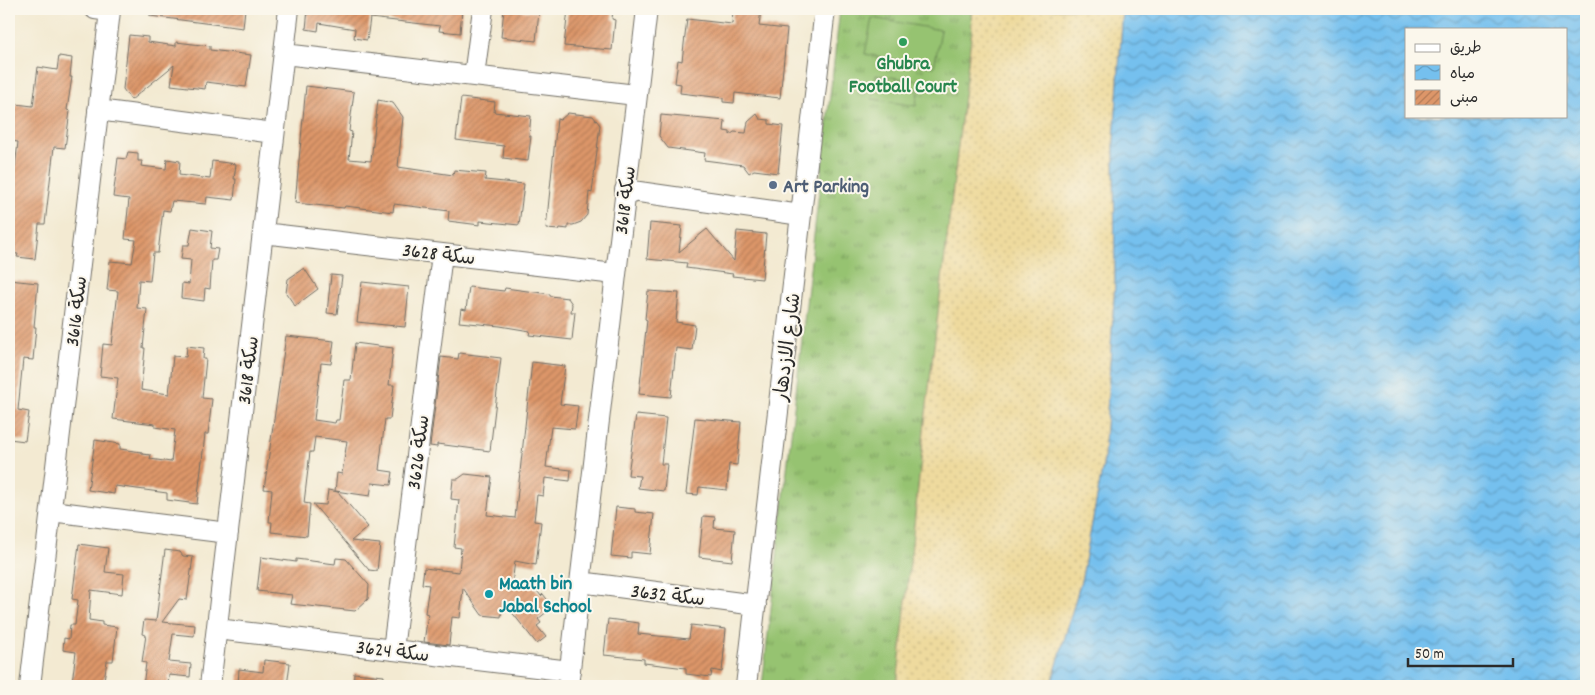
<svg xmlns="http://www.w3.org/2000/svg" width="1595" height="695" font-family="Dekko,'Playpen Sans Arabic',sans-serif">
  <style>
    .grass { fill: url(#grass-tufts); stroke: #60774e }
    .sand { fill: url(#sand-dots); stroke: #8c8264 }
    .pitch { fill: #96c371; stroke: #60774e }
    .water { fill: url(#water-waves); stroke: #50768c; fill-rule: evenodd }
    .building { fill: url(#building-hatch) }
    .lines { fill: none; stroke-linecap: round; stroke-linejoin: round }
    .minor-casing { stroke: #716e65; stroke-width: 22 }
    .minor { stroke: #fff; stroke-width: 20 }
    .leisure-dot { fill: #2e9e5b; stroke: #fbf7ec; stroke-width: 2 }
    .service-dot { fill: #5c6f8a; stroke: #fbf7ec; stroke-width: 2 }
    .culture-dot { fill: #0f9aa8; stroke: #fbf7ec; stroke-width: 2 }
    .labels { text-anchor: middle; stroke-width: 4; stroke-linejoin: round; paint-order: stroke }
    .leisure-label { font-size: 20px; font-weight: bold; fill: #27864d; stroke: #fbf7ec }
    .service-label { font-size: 20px; font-weight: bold; fill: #4e5e75; stroke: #fbf7ec; text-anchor: start }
    .street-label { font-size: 20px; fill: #2b2b2b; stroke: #fbf7ec }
    .culture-label { font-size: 20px; font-weight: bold; fill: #0d838f; stroke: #fbf7ec; text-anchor: start }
  </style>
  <defs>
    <pattern id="grass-tufts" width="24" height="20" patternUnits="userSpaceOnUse" patternTransform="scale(1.25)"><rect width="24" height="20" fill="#96c371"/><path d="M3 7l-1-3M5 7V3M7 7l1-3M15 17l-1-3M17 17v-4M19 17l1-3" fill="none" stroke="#7b9f5d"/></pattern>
    <pattern id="sand-dots" width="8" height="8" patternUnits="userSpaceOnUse" patternTransform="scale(1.25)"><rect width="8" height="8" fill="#eeda9e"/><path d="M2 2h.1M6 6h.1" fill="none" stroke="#cb8" stroke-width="1.8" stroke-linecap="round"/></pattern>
    <pattern id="water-waves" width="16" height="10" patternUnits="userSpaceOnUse" patternTransform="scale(1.25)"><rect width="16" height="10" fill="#75c0ee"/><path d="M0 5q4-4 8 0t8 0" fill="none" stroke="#609cc1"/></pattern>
    <pattern id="building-hatch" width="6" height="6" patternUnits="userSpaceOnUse" patternTransform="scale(1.25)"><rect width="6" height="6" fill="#dd9669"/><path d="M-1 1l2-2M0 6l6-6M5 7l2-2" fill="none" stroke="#b37b57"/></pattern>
  </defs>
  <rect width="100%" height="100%" fill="#fbf7ec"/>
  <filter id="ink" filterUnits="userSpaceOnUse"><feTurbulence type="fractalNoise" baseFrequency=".02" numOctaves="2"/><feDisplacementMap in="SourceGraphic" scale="10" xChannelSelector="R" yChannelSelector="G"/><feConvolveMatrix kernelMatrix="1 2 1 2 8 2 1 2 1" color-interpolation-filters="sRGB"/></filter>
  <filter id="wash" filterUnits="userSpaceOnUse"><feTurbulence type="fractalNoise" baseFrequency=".0096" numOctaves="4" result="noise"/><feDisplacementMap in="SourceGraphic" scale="20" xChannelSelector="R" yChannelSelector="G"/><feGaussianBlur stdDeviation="1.12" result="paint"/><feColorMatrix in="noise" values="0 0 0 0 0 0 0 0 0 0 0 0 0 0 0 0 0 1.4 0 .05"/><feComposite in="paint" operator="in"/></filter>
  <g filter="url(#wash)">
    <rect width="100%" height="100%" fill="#f3ead2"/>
    <path class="grass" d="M840,9H968L971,12L972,30L925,422L897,686H762Z"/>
    <path class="sand" d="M971,9H1123L1114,141L1115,283L1104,460L1082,577L1051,686H897L925,422L972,30Z"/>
    <path class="pitch" d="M872,18L941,30L934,67L865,54Z
      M876,75L919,81L916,106L872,99Z"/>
    <path class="water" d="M1123,9H1586V686H1051L1082,577L1104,460L1115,283L1114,141ZM1406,29H1566V116H1406Z"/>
    <g id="blocks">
      <path class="building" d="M150,9H245L243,28L150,16Z
        M308,9H462L460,33L439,31L440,26L370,18L367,40L354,38L355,29L319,23L318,31L306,29Z
        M504,9L539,12L536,41L501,37Z
        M568,9H613L612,19L615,20L612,50L564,46Z
        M733,9H761L759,26L787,29L780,98L735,93L734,103L723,102V98L680,93L681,84L675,83L678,60L682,61L687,19L732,24Z
        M129,35L148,37V42L176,46V42L210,46V50L251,55L246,87L206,82L205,89L171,85L174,65L131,100L123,89Z
        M59,56L72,58L70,77H72L67,110L70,111L65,148L54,147L45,224H39L35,259L17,257L18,254L9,253V166L15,167L18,142L11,141L16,104L33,106L38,67L57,70Z
        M306,86L354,92L349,131L352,132L349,159L371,161L378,100L393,103L403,117L398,167L453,175L454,170L486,173L485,180L524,184L519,225L480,221V225L448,221L449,211L394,204L393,212L345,206L344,208L295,203Z
        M461,98L495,102L494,112L531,116L529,136H531L528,161L503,158L504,146L456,140Z
        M568,113L593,116L600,125L592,193L589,192L587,215L581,222L573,225H568V229L560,228L559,230L546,229L557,119L560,120Z
        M757,114L760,119L769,120V124L783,126L778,173L754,170L749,173L743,165L704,160L705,153L668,148L659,136L661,115L725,121L724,131L730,132V135L734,132L746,133L748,122Z
        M128,152L138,153V161H142L141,166L166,169L167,159L180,161L179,175L210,179L212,161L236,164L234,179H236L234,200L207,197L206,204L172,201L170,211L163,210L158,253H153L150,281L139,280L137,308L147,309L143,348H145L141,390L169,394L173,356L186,357L187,346L204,348L203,359H206L202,398L212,399L208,434H205L197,504L167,500V493L115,486L114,494L88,490L95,440L120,444V449L142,452V454L151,455L150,459L171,462L175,430L155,427V424L113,419L118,378L100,376L103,344L112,345L118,291L107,290L110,261L132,263L136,240L125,239L129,199L113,197L118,158L126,159Z
        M650,223L682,226L679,252L707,229L734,261L737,231L766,234L762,279L732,276L733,274L686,268L687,263L647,259Z
        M192,228L212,231L210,248L218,249L216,260H212L210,289L205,288L204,301L181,298L182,283L189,284L191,260L181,259L183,245H189Z
        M304,268L318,289L295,306L286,293L288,279Z
        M331,275L342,276L337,314L327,313Z
        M9,280L38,283L34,327H36L33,360L23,359L18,410L29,412L25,441L9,439Z
        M362,282L409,287L405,327L357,322Z
        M469,287L504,291L505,288L550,294V296L568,298L572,304L571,312H575L572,340L529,335L530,331L500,326L459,322L461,309L466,310Z
        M648,291L679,293L676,322L695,325L692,350L676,348L671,397L639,394L647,320L645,319Z
        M286,336L334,341L331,364L321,363L314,420L335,423L336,420H339L344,380H351L355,343L393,348L389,385H394L390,419H385L379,470L393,472L391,485L372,483L370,496L335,491L337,473L342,474L347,441L315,437L313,452H310L304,503L310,504L307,536L271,532L272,522H269L272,490L264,489Z
        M459,353L501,358L490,451L437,444V447L430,446L441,357L458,359Z
        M532,362L565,366L560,404L578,406L575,429L551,427L546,467L571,470L570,481L545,478L543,496L537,495L534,521L541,522L536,565L515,561L512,584L535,588L541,596L543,594L553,607L538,619L541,623L537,626L546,637L537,644L503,601L501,617L482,615L463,588L460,618L452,617L449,645L424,642L428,614L425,613L429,585L422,584L424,568L459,572L461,548L454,547L459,500L451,499L453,479H458L465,474L492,477L487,515L515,518Z
        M636,415L666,418L661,464H667L664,491L638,488L640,476L628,475Z
        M695,418L741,422L737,465L729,464L727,490L699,487L698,495L686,494Z
        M328,490L338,492L368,527L351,541L380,544L377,571L369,570L313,504L326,505Z
        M616,507L635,509V512L654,514L650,554L631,552V558L611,556Z
        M703,516L715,517L714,528L735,530L732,561L699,557Z
        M79,544L108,548L105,572L124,574L122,594L91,590L89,620L102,622V625L117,627L113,661H107L103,686H79V683L72,682L76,652L63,650L64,638L69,639L70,625H75L78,600L72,599Z
        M165,550L180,552L183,556L193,557L187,600L179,599L162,622L195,625L194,636L173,634L169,662L191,664L190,677L169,675L168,686H143L146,663L142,662L146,635L142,634L144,620L156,621Z
        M261,557L296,562V559L335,564L336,558L346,559L369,585L368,599L355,611L290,604L292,595L257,591Z
        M608,619L639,623L638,634L689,639L691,625L726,629L722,672L712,670L711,677L686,674V668L644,663V659L604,655Z
        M264,660L290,663L287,686H238L239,669L263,672Z
        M354,673L384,676L383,686H353Z"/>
    </g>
  </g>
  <g filter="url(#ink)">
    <use href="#blocks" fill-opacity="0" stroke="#716e65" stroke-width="1"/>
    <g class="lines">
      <g class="minor-casing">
        <path id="minor" d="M284,54L636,95
          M474,76L483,9
          M98,110L274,133
          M625,190L801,215
          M263,233L615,274
          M51,511L228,533
          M580,582L756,605
          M217,629L570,671
          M393,650L442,254
          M30,686L110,11L95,9
          M210,686L289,9
          M568,686L647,9
          M746,686L825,9"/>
      </g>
      <use href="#minor" class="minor"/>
    </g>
  </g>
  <circle class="leisure-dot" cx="903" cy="42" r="5"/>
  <circle class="service-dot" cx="773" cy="185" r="5"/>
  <circle class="culture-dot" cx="489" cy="594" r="5"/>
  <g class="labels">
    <g class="leisure-label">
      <text x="903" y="69">Ghubra<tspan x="903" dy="23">Football Court</tspan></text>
    </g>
    <g class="service-label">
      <text x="783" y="192">Art Parking</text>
    </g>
    <g class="street-label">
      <text transform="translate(624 200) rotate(-83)" y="7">سكة 3618</text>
      <text transform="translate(439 253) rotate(7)" y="7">سكة 3628</text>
      <text transform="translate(75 311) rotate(-83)" y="7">سكة 3616</text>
      <text transform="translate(786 347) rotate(-83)" y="7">شارع الازدهار</text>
      <text transform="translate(247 370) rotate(-83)" y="7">سكة 3618</text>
      <text transform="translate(417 452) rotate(-83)" y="7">سكة 3626</text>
      <text transform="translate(668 594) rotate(7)" y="7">سكة 3632</text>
      <text transform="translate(393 650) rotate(7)" y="7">سكة 3624</text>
    </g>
    <g class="culture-label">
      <text x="499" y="589">Maath bin<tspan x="499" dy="23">Jabal School</tspan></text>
    </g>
  </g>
  <rect width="1595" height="695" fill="none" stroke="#fbf7ec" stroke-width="30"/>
  <rect x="1405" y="28" width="162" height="90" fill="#fbf7ec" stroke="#a8a59f"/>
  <rect x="1415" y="44" width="25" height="8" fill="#ffffff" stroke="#a8a59f"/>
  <text x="1450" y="52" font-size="15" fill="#2b2b2b">طريق</text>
  <rect x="1415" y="65" width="25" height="15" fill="url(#water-waves)" stroke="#a8a59f"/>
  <text x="1450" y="78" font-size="15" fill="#2b2b2b">مياه</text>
  <rect x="1415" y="90" width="25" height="15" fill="url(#building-hatch)" stroke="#a8a59f"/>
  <text x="1450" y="102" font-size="15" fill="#2b2b2b">مبنى</text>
  <path d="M1408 658v8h105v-8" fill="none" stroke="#2b2b2b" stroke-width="2.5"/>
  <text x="1415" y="658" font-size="15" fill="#2b2b2b" stroke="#fbf7ec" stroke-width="4" paint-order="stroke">50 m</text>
</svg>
